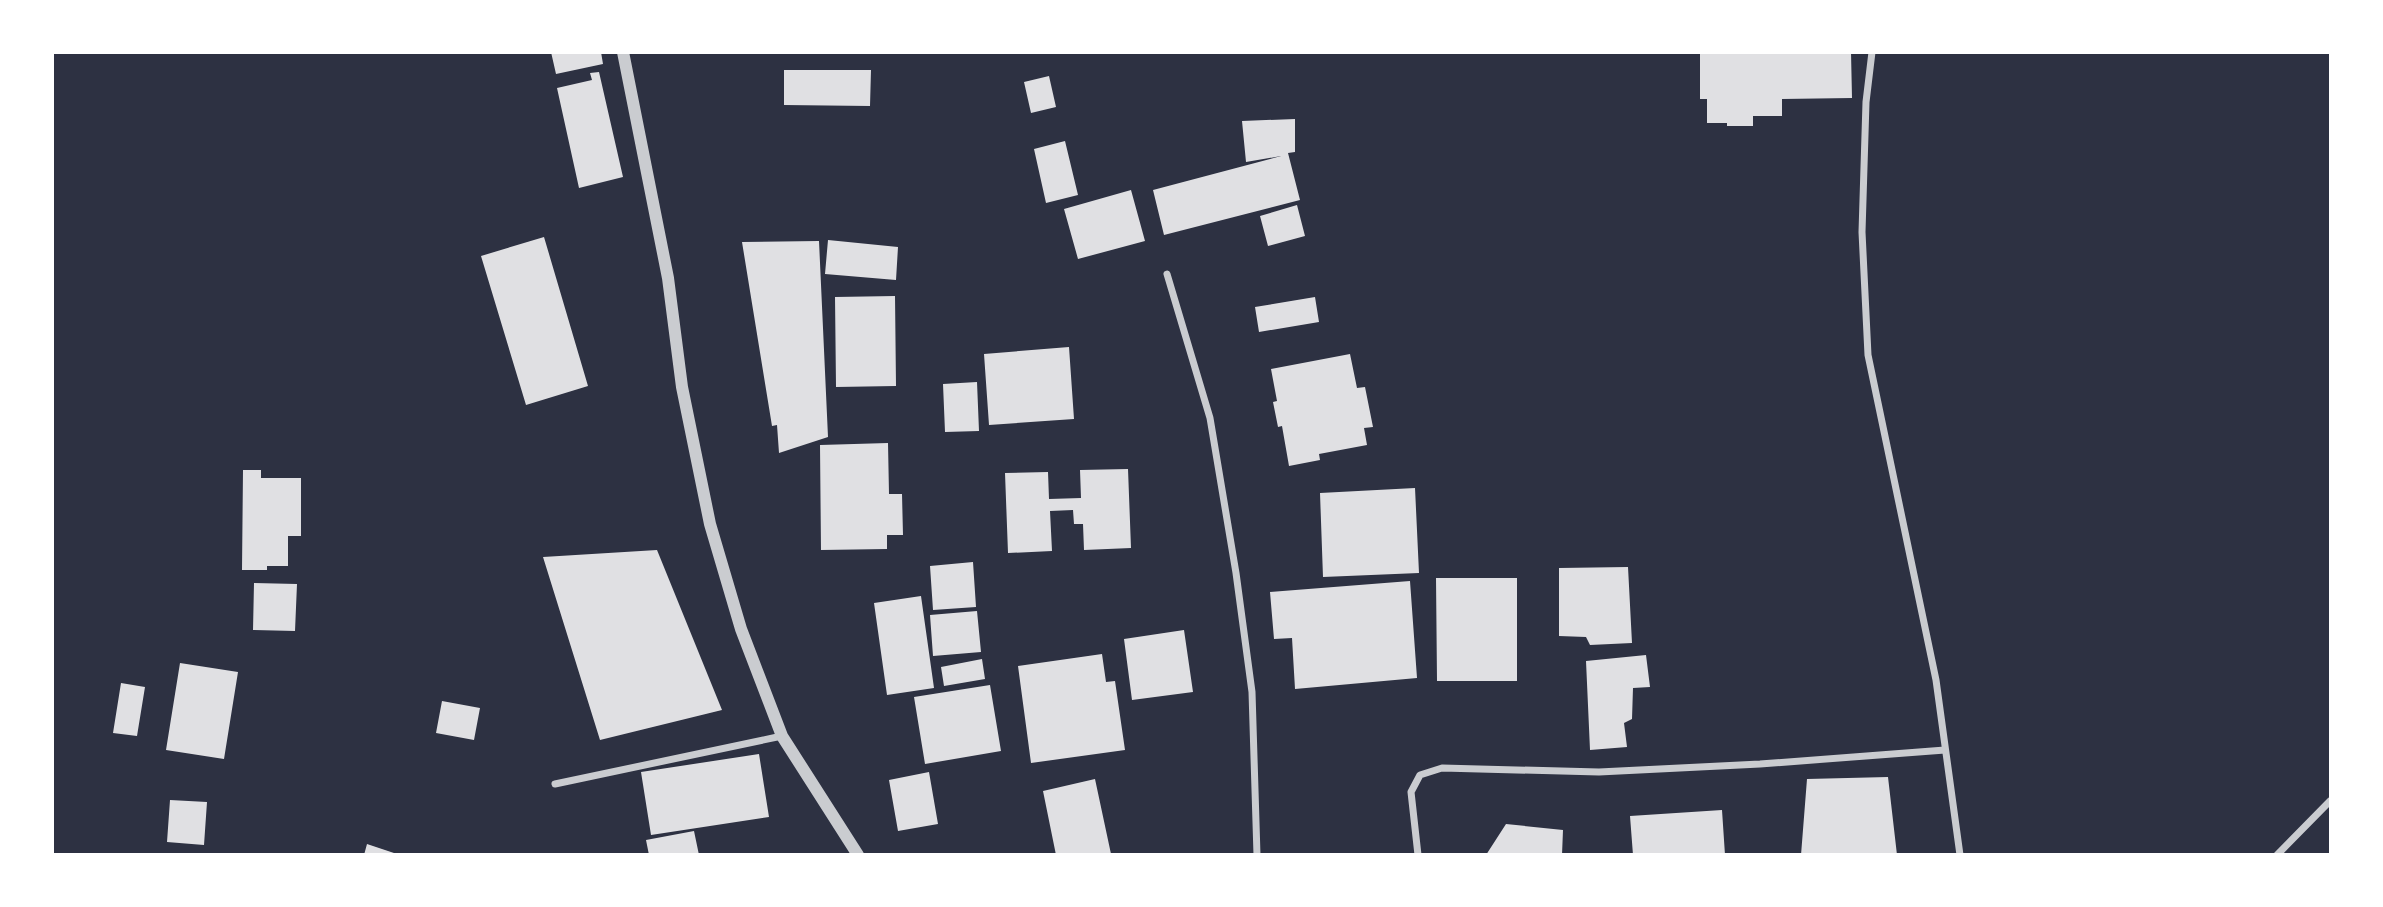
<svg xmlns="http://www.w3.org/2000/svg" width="2383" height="907" font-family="'Noto Serif',serif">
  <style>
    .building { fill: #e0e0e3 }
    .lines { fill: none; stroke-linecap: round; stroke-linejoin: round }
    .minor { stroke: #caccd0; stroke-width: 7 }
    .tertiary { stroke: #caccd0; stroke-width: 12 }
  </style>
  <rect width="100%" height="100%" fill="#2d3142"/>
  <path class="building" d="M551,52H601L603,64L556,74Z
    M1700,52H1851L1852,98L1782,99V116H1753V126H1727V123H1707V99H1700Z
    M784,70H871L870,106L784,105Z
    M599,72L623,177L579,188L557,88L592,80L590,73Z
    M1049,76L1056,107L1031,113L1024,82Z
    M1295,119V152L1288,153L1300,200L1164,235L1153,190L1281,156L1246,162L1242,121Z
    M1065,141L1078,195L1046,203L1034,149Z
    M1131,190L1145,241L1078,259L1064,209Z
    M1297,205L1305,236L1268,246L1260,216Z
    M544,237L588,386L526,405L481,256Z
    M828,240L898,247L896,280L825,274Z
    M819,241L828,437L779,453L777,425L772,426L742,242Z
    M895,296L896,386L836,387L835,297Z
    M1315,297L1319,322L1259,332L1255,307Z
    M1069,347L1074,419L989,425L984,354Z
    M1350,354L1357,388L1365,387L1373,427L1364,428L1367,445L1319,454L1320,460L1289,466L1282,426L1278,427L1273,402L1277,401L1271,369Z
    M977,382L979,431L945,432L943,384Z
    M888,443L889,494H902L903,535H887V549L821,550L820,445Z
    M1128,469L1131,548L1084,550L1083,524H1074L1073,510L1050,511L1052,551L1008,553L1005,473L1048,472L1049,499L1081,498L1080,470Z
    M243,470H261V478H301V536H288V566H267V570H242Z
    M1415,488L1419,573L1323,577L1320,493Z
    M657,550L722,710L600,740L543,557Z
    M973,562L976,607L933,610L930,566Z
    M1628,567L1632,643L1590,645L1586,637L1559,636V568Z
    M1436,578H1517V681H1437Z
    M1410,581L1417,678L1295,689L1292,638L1274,639L1270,592Z
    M254,583L297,584L295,631L253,630Z
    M921,596L934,688L887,695L874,603Z
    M977,611L981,652L933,656L930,615Z
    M1184,630L1193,692L1132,700L1124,639Z
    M1102,654L1106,682L1115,681L1125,750L1031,763L1018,666Z
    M1646,655L1650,687L1633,688L1632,719L1624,723L1627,747L1590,750L1586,661Z
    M982,659L985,679L944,686L941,667Z
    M180,663L238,672L224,759L166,750Z
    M121,683L145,687L137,736L113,733Z
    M990,685L1001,751L925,764L914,697Z
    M442,701L480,708L474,740L436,733Z
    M759,754L769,817L651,835L641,772Z
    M929,772L938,824L898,831L889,780Z
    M1888,777L1897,855H1801L1807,779Z
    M1095,779L1111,854L1056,855L1043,791Z
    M170,800L207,802L204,845L167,842Z
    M1722,810L1725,855H1633L1630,816Z
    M1506,824L1563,830L1562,855H1486Z
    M694,831L699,855H649L646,840Z
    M367,844L397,854V855H364Z"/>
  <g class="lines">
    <path class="minor" d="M1872,52L1866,102L1862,232L1868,355L1936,680L1960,855
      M1167,274L1210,418L1236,573L1252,692L1257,855
      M555,784L782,736
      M1418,855L1411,792L1420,775L1442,768L1599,772L1760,764L1945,750
      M2277,855L2330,801"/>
    <path class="tertiary" d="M623,52L668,278L682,387L710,524L741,629L782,736L858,855"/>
  </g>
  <rect width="2383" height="907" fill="none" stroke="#ffffff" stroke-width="108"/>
</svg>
